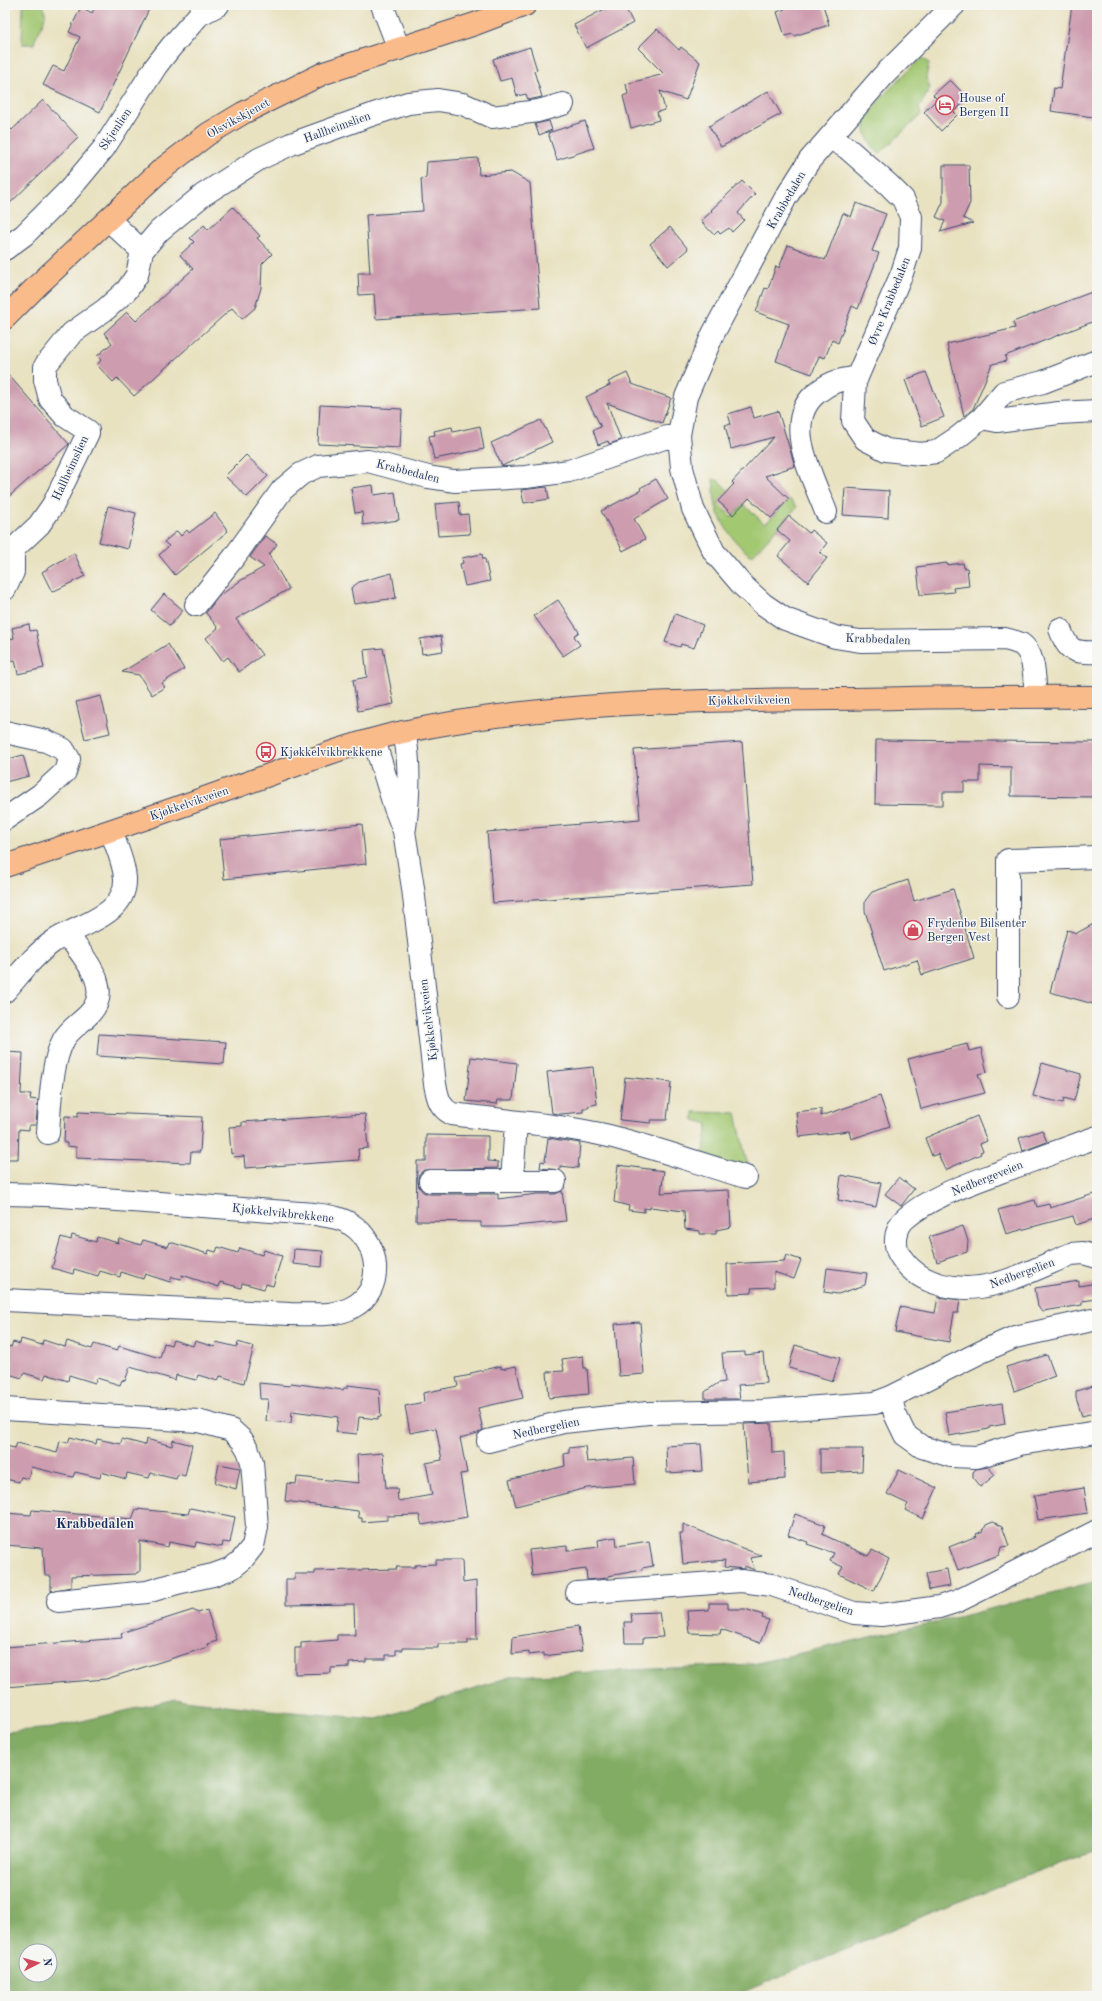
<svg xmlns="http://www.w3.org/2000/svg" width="1102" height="2001" font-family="'Old Standard TT',serif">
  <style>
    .green { fill: #a3c872; stroke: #5f7c68 }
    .forest { fill: #82ac64; stroke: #4e6e61; fill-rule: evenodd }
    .building { fill: #cd9cae }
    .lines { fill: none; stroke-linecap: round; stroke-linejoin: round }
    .minor-casing { stroke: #3a4a6d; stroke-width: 24 }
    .major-casing { stroke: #3a4a6d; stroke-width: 24 }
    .minor { stroke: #fff; stroke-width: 22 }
    .major { stroke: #fabb8b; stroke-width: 22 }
    .labels { text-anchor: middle; stroke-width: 3; stroke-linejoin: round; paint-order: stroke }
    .poi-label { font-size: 12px; fill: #1b2f5e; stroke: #f6f6f2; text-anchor: start }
    .street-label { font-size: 12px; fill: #1b2f5e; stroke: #f6f6f2 }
    .quarter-label { font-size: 14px; font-weight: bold; fill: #1b2f5e; stroke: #f6f6f2 }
  </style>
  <rect width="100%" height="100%" fill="#f6f6f2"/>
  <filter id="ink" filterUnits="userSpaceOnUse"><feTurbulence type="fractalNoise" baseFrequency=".025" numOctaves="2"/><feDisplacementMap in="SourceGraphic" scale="8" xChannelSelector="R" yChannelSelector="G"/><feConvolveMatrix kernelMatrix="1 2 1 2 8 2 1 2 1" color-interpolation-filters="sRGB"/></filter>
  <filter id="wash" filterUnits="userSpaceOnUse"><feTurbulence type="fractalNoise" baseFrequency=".012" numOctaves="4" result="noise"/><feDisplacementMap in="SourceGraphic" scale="16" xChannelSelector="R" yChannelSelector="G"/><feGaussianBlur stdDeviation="0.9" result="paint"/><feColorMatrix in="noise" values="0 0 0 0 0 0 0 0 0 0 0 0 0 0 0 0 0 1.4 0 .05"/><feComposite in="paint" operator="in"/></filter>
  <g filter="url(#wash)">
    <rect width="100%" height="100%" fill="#e9e2c1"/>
    <path class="green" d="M23,5H43C50,20 37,29 34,44H22Z
      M921,58L929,63L926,78L930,88L919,108L921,115L879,154C871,145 864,136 865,124C867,107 909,71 921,58Z
      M713,479L719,481L729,491L718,504L732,517L743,504L765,524L790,499L797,507L752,556C736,546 721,524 716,507C714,498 714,488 713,479Z
      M694,1112L736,1113L745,1155L750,1170L703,1157L708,1124L694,1120Z"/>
    <path class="forest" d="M1097,1581V1851L1063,1862L942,1908L734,1996H5V1732L52,1728L176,1699L269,1710L377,1719L513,1676L753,1664L974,1613ZM26,1951H50V1975H26Z"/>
    <g id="blocks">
      <path class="building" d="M96,5H151L100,112L43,85L53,66L64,71L80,37L69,32L81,7L92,13Z
        M612,5H624L633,23L586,48L574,25Z
        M784,5H823L829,25L794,36L793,34L785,36L777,12L785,9Z
        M1072,5H1097V91L1093,117L1051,111L1054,88L1060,89Z
        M657,29L679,50L681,47L700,62L686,100L660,91L665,110L657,112L659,120L631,128L623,96L628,94L626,84L664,74L638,48Z
        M530,47L537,70L534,71L542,97L528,100L526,94L517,96L512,78L500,81L493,59Z
        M950,80L968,98L954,112L957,115L941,131L924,112L937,99L933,95Z
        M768,91L781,114L721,147L709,126Z
        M43,100L78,137L5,208V123L12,130Z
        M549,121L552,130L539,135L535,124Z
        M585,121L594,148L557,160L548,133Z
        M478,158L479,175L511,172L530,183L540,308L376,319L374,294L359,295L358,273H370L366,215L423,211L421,179L426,178L427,162Z
        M943,165H969L970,203L963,218L973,223L940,232L945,221L936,217L943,202Z
        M742,181L755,194L738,213L744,220L732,232L729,228L720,234L718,231L714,235L701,221L712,211L711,210Z
        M856,203L886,214L872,251L879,253L858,309L852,306L838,343L832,340L825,358L819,356L812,374L776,361L789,324L756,312L765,288L768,289L776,266L779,268L788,245L825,260L843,213L851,217Z
        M233,207L260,236L257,238L272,254L262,264L261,288L255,308L242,319L232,308L134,396L117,378L113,382L97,365L101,360L97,356L112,343L104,333L127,312L136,321L193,269L180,255L194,242L190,238L204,225L208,230Z
        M670,227L688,249L668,266L650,244Z
        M1097,290V320L1005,356L1006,361L992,364L973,409L964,416L947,344L1015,328L1013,322Z
        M5,371L69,444L5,500Z
        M926,372L944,417L922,426L905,380Z
        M627,373L632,384L671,398L662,423L607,403L621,440L609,444L608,441L598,445L593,430L601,427L586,397L610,385L608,382Z
        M320,405L402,409L400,448L318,444Z
        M751,407L754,418L778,411L795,466L765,476L789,499L771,518L749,498L733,515L718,501L734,484L732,482L774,437L731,449L725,425L731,424L728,414Z
        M541,420L552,442L502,466L491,443Z
        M480,426L484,449L434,459L429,436L435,435L434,431L452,427L453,432Z
        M246,455L268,476L247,497L225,476Z
        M656,479L668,499L634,519L645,539L623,551L601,511L641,490L640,488Z
        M373,485L374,495L395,492L399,520L363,525L362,512L355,513L351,488Z
        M547,487L549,499L524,503L521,490Z
        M845,488L889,491L888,518L843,515Z
        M459,502L460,515L468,514L470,534L438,536L435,504Z
        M108,506L136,513L128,549L99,542Z
        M215,513L228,531L175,575L159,555L169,546L164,542L177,531L181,536L187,530L189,533Z
        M789,516L809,533L811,530L827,543L820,552L827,558L808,582L778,556L790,541L777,530Z
        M265,536L277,544L269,555L289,589L236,619L262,655L239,672L228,657L223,661L206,638L218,628L206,613L218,597L240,581L264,567L250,557Z
        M74,553L85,576L52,592L42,572Z
        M482,554L483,559H485L490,581L465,586L460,564L463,563L462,558Z
        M947,563V565L963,563L964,568H967L969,586L953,588L954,592L920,595L917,567Z
        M392,573L396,598L354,604L351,588L359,582Z
        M164,594L183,610L170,626L151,610Z
        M558,600L579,632L574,636L580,645L563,656L534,616Z
        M675,614L703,625L694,648L681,644L680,647L665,642Z
        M29,624L30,631L36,630L44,668L18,674L15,660L5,663V640L14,638L12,628Z
        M441,636L443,651L422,654L420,639Z
        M168,644L184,669L162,683L165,687L152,695L139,675L122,672Z
        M383,648L394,704L358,711L353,680L367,677L364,650Z
        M101,696L110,733L85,739L76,702Z
        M876,740L1097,742V797L1011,796V767L980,766V782H964V792H943V805L875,804Z
        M742,742L753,884L493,903L487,832L640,819L634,750Z
        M23,755L29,776L5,782V760Z
        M362,824L366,864L224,879L220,839Z
        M908,880L914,901L953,889L974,958L922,975L917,960L884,971L865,911V901L872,892Z
        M1097,922V1005L1050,992L1067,930L1077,933Z
        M99,1034L226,1042L224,1064L97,1056Z
        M967,1044L969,1051L981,1048L987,1072L978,1074L985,1093L921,1109L908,1059Z
        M5,1052L23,1053L21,1094H31L30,1099L38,1100L36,1125H29V1130L19,1129L18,1159H5Z
        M471,1057L517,1063L513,1100H498L497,1104L466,1101Z
        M1042,1063L1081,1074L1074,1101L1064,1098L1063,1103L1033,1096Z
        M593,1067L597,1104L588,1106V1108H583V1112L560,1114L552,1113L547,1072Z
        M625,1077L671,1082L667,1120H651V1123L620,1120Z
        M880,1096L890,1126L851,1139L849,1131L799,1137L796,1112L821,1109V1116Z
        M78,1112L202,1117L200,1152H191L190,1163L76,1158V1147L67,1146V1143H64L65,1116L78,1117Z
        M365,1114L368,1148L358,1149L359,1160L245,1168L244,1156L234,1157L233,1153L231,1154L229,1127L242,1126V1122Z
        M977,1116L987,1141L980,1144L983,1151L980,1152L981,1154L945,1170L938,1154L932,1156L925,1138Z
        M1042,1130L1047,1142L1023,1151L1019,1138Z
        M426,1135L488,1136V1161L498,1162V1168L424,1170L419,1174L418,1181L419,1187L423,1192L430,1194H498V1199L537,1194H555L562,1191L566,1221L504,1227H481V1222L416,1221L417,1161H426Z
        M548,1138L580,1143L578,1168L560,1166V1170L540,1168L541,1161L545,1162Z
        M618,1165L664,1171L661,1193L729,1190L731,1227L716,1230V1234H700V1231L685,1229L684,1211L650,1207V1209L644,1208V1212L628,1210L629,1206L614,1202Z
        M841,1175L881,1183L876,1207L838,1200Z
        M899,1177L914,1189L901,1206L885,1194Z
        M1097,1193V1218L1076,1225L1073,1216L1006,1234L998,1210L1035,1200L1037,1207L1049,1204L1050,1208Z
        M963,1226L968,1241L967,1252L937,1262L929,1237Z
        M72,1235L96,1242L97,1237L118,1243L119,1238L141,1245L143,1240L168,1247L170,1242L208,1254L209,1250L216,1252L218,1247L238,1253L240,1248L262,1255L264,1250L282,1256L273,1286L266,1284L264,1289L242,1283L241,1288L220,1282L219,1287L182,1275L181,1279L172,1277L170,1282L145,1274L143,1279L121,1272L120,1277L100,1271L98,1276L74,1269L73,1274L52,1268L61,1237L71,1240Z
        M294,1249L323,1251L322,1267L293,1264Z
        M786,1255L801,1260L794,1279L774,1272V1287L751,1288L752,1293L728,1294L727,1264L784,1261Z
        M827,1268L867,1273L865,1285L838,1294L824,1292Z
        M1079,1281V1286L1097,1283V1299L1082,1301V1305L1043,1311L1038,1307L1035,1288Z
        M938,1297L960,1300L958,1313H954L949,1342L895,1332L900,1307L935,1313Z
        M640,1322L644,1374L619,1376L615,1324Z
        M21,1339L42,1345L43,1340L65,1347L67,1341L92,1349L94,1344L117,1351L119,1346L160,1358L164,1343L171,1345L173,1340L193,1346L195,1341L215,1347L216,1342L237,1347L238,1342L254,1347L244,1383L220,1376L218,1381L198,1375L196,1380L176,1375L175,1380L130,1367L125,1381L122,1380L120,1385L97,1378L95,1383L69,1375L68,1381L46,1374L44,1379L24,1373L22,1378L5,1373V1358L9,1346L11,1347L13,1342L20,1344Z
        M795,1345L840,1358L833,1381L789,1368Z
        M745,1352V1355L763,1353L766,1383L738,1385L740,1399H705V1392L718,1383L725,1382L722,1353Z
        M1047,1355L1055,1376L1014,1391L1006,1367Z
        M583,1356L584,1368H587L589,1394L549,1398L547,1372L564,1371L562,1359Z
        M501,1366V1369L516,1366L523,1398L478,1408L483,1430L478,1433L460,1438L467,1473L460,1474L467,1517L422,1525L419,1515L387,1516V1520L362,1522V1518H359L358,1511L285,1501L287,1483L296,1484L297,1477L359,1483L357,1455L383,1453L386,1488H397L398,1501L432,1495L426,1463L442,1460L436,1428L410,1433L405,1406L424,1402L423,1393L458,1386L456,1378L471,1375V1373Z
        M259,1383L290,1386L291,1383L343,1390L344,1388H348V1385L379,1389L381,1417L378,1416V1419L359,1417L357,1434L336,1432L338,1417L292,1411L291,1423L266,1421L268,1399H260Z
        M1097,1385V1412L1082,1416L1076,1398V1391Z
        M1002,1403L1005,1424L989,1427V1429L949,1436L945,1412Z
        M771,1423L772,1453L784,1452L785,1479L748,1482L744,1424Z
        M70,1437L96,1444L97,1439L121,1444L122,1439L145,1445L146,1439L172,1446L173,1440L192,1445L185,1476L178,1474L176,1479L151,1473L149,1478L127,1473L126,1479L101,1472L100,1478L75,1472L73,1477L31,1467L28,1479L21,1477L19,1482L5,1479V1446L15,1448L17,1443L57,1453L60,1441L68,1443Z
        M701,1444L703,1471L667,1473L666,1446Z
        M585,1446L587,1462L633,1458L635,1484L587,1488L516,1506L509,1480L565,1466L564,1454L569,1453V1448Z
        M820,1449H863L862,1471L820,1473Z
        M219,1464L240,1468L236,1489L215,1483Z
        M988,1467L995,1475L980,1487L973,1478V1472L976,1469Z
        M899,1470L937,1488L923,1519L905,1510L908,1504L887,1494Z
        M1084,1488L1088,1513L1038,1520L1034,1496Z
        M190,1508L235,1517L230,1543L223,1542L222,1547L196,1542L195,1547L169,1542L168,1547L140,1541V1572H137V1574L71,1576V1587L51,1591V1576H45L43,1548L5,1545V1513L31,1515L32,1510L132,1519L136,1509L188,1514Z
        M795,1514L825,1525L822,1534L868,1556L872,1550L889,1559L874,1591L839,1574L843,1567L830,1561L834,1553L807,1544L808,1542L788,1535Z
        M993,1522L1002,1526L1009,1546L1001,1547L999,1555L958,1570L949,1547L977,1536L976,1534L983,1531L986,1525Z
        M683,1524L762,1556L750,1558L755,1570L744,1566V1569L724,1567L725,1560L683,1564L680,1533H683Z
        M616,1537L617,1546L649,1541L653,1566L642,1568V1570L608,1576V1578L587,1580L586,1569L532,1576L529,1550L567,1546V1551L599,1547L598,1540Z
        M436,1560H462L463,1583L476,1581L477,1640H468V1644H438V1648H402L403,1650H396V1655H386V1659H366V1662L349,1663V1667L331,1668V1673L295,1674V1648H301V1643L337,1640V1635H355L354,1604L286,1605V1579H295V1574H315V1571L397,1569L396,1567H415V1565L436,1564Z
        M947,1569L950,1586L929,1590L926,1573Z
        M709,1603H728V1609H745L763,1615L762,1618L769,1620L760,1643L721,1629L720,1634L689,1633L687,1611L709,1610Z
        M193,1610L198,1613L207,1610L217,1641L207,1644L208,1647L106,1679L5,1687V1647L122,1638L121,1633Z
        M659,1612L663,1637L643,1638V1643H625L624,1622H632L631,1613Z
        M578,1626L582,1651L544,1656V1653L529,1655V1652L512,1654L513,1637Z"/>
    </g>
  </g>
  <g filter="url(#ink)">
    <use href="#blocks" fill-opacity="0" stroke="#3a4a6d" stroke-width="1"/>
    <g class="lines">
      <g class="minor-casing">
        <path id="minor" d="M382,5L399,49
          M954,5L883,76L809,161L785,199L713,334L686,397L679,435L682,468L693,509L714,552L742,585L763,604L785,619L835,637L860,641L1005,639C1010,640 1016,642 1021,644C1036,654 1034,681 1036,696
          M830,138L847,148L889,185L903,199L911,217L910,248L902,273L855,382L853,421L865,439L886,450L921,454L936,452L957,438L982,418L1004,392L1043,382L1097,361
          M5,249L24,235L70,189L104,148L156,66L171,47L199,15L218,5
          M142,251L159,231L203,195L259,159L291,144L374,114L408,103L438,100L463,104L492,117L538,111L563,104
          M982,418L997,421L1059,413L1097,411
          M826,512C813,477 780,420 818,392C830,382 841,379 857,378
          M5,557L39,525L53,505L88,433V431L65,416L50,399L45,380V366L72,333L106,309L127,290L137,275L142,251L109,220
          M5,589L13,572V550
          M196,605L235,556L282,490L301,474L318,466L368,461L428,477L454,481L526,477L569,471L667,437L679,435
          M1060,629C1068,651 1073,653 1097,652
          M5,732L46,741L63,749L69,759L65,772L40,795L5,819
          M404,732C411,763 409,796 405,828
          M374,740L395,808L404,831L413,888L435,1084C438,1098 439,1107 452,1114C504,1121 558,1124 609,1136C656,1148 700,1164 746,1177
          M5,991C20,974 35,954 54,941C79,924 127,916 125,878C124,862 116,846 111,831
          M1008,996V860L1097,857
          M48,1133C50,1106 51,1062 64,1039C70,1029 82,1022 90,1013C114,987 82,956 67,934
          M1097,1137C1066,1148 1035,1160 1003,1171C972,1183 931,1196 906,1218C896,1226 893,1243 899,1254C918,1287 961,1293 995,1284C1020,1278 1047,1264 1071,1254L1083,1253L1097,1257
          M430,1181H512L516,1123
          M512,1181H555
          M5,1194L47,1195L314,1214C327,1216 341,1217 352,1225C379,1243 386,1289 353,1307C335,1317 311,1314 290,1314L5,1300
          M1097,1319L1015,1337L981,1352L891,1397V1399L895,1414L905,1435L922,1447L951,1456L977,1457L1020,1444L1097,1432
          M5,1409L198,1421L231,1430L242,1440L248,1450L252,1462L257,1527L253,1546L242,1560L232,1568L213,1575L177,1583L147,1592L58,1601
          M488,1441L563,1422L648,1413L762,1411L875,1403L891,1397
          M577,1593L741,1581L772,1585L854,1613L881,1615L939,1607L958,1601L1097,1531"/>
      </g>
      <g class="major-casing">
        <path id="major" d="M5,318L38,285L161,170L208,134L243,113L324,73L475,24L525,5
          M5,866C83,840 161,814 238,786C293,767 347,744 403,732C544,702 690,700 833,699C921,698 1009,696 1097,697"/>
      </g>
      <use href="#minor" class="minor"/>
      <use href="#major" class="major"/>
    </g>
  </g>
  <defs>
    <g id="hotel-ring" transform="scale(1)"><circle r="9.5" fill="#f6f6f2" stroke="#d1495b" stroke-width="1.5"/><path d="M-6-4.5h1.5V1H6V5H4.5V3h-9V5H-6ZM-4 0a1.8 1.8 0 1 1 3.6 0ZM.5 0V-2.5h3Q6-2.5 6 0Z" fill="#d1495b"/></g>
    <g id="bus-ring" transform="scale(1)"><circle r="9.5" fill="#f6f6f2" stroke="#d1495b" stroke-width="1.5"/><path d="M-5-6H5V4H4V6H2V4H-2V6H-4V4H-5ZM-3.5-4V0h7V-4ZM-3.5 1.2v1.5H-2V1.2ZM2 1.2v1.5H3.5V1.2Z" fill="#d1495b"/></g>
    <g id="shop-ring" transform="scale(1)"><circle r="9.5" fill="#f6f6f2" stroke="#d1495b" stroke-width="1.5"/><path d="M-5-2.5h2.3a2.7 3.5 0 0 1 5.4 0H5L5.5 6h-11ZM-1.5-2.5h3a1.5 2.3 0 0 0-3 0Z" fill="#d1495b"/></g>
  </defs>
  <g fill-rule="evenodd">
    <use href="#hotel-ring" x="945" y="105"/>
    <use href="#bus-ring" x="266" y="752"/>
    <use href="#shop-ring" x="913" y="930"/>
  </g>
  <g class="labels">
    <g class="poi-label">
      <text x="959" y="102">House of<tspan x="959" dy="14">Bergen II</tspan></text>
      <text x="280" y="756">Kjøkkelvikbrekkene</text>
      <text x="927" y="927">Frydenbø Bilsenter<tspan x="927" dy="14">Bergen Vest</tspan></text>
    </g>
    <g class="street-label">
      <text transform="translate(238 118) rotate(-29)" y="4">Olsvikskjenet</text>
      <text transform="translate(337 127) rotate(-20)" y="4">Hallheimslien</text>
      <text transform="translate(115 129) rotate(-56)" y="4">Skjenlien</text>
      <text transform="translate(786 200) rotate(-60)" y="4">Krabbedalen</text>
      <text transform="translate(889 301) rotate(-68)" y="4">Øvre Krabbedalen</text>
      <text transform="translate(70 468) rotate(-65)" y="4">Hallheimslien</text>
      <text transform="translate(408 471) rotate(14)" y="4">Krabbedalen</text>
      <text transform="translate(878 639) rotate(2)" y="4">Krabbedalen</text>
      <text transform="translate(749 700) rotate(-1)" y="4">Kjøkkelvikveien</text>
      <text transform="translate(189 803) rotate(-19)" y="4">Kjøkkelvikveien</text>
      <text transform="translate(428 1020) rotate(-97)" y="4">Kjøkkelvikveien</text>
      <text transform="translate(987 1178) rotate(-22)" y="4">Nedbergeveien</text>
      <text transform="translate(283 1213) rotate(6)" y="4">Kjøkkelvikbrekkene</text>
      <text transform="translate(1022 1273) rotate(-20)" y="4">Nedbergelien</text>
      <text transform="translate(546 1428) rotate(-12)" y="4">Nedbergelien</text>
      <text transform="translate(821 1601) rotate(18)" y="4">Nedbergelien</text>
    </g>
    <g class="quarter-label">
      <text x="95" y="1528">Krabbedalen</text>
    </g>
  </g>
  <rect width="1102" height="2001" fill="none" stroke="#f6f6f2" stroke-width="20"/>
  <g transform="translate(38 1963) rotate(84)"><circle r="19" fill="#f6f6f2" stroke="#9ea6b7"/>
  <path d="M0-3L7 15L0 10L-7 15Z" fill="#d1495b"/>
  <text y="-6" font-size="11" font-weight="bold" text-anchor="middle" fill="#1b2f5e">N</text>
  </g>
</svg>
